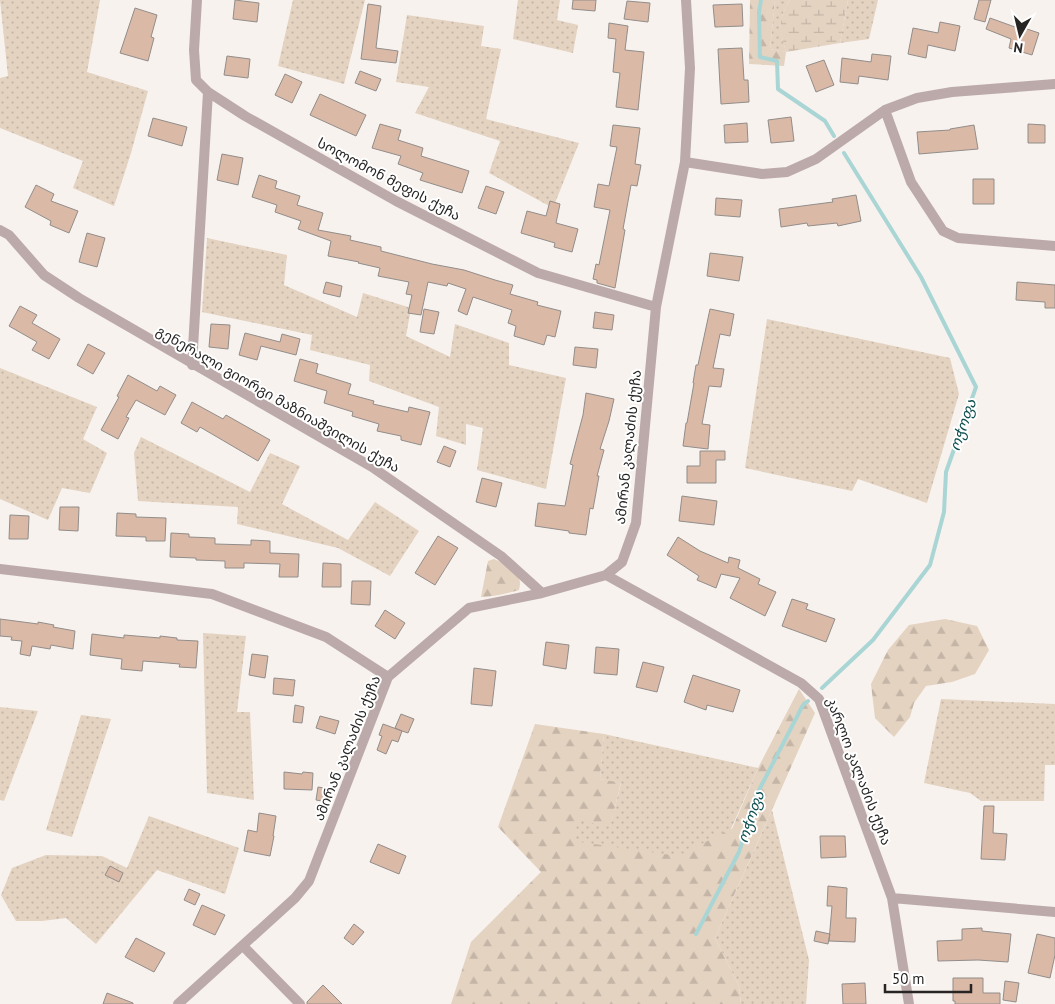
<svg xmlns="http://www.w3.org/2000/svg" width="1055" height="1004" font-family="'PT Sans','Noto Sans Georgian',sans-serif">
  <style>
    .forest { fill: url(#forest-firs) }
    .wetland { fill: url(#wetland-marsh) }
    .garden { fill: url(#garden-dots) }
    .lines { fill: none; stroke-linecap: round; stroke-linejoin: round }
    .stream { stroke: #a9d5d5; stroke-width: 4 }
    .building { fill: #dab9a7; stroke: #928d8a }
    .street { stroke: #bcaaab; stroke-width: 10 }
    .labels { text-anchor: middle; stroke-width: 4; stroke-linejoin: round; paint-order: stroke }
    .street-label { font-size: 14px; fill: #272524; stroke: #fff }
    .water-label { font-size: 15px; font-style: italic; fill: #105051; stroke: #fff }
  </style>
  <defs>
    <pattern id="forest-firs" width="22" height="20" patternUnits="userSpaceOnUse" patternTransform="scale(1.25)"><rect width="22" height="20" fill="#e4d3c1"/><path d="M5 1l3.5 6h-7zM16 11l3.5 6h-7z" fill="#c4b5a6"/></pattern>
    <pattern id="wetland-marsh" width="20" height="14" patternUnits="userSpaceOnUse" patternTransform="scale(1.25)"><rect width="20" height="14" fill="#e4d3c1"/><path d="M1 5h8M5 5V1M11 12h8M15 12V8" fill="none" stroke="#c4b5a6"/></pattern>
    <pattern id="garden-dots" width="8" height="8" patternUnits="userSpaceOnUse" patternTransform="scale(1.25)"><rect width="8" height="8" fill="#e4d3c1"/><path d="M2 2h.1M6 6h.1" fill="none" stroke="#c4b5a6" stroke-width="1.8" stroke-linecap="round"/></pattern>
  </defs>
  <rect width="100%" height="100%" fill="#f7f2ee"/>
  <path class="forest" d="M750,0H775L770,49L786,52L784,66L749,64Z
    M494,559C502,562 514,570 518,577C521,581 520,586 519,590C514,592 485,598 481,597L488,561Z
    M945,619L977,626L989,650L975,674L952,682L926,686L914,703L910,717L894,737L875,718L871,684L888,650L909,625Z
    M799,689L815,713L715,938L739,986L741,1004H451L471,942L541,872L498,827L535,724L604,734L600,779L621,782L610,828L573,841L732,829L758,768Z"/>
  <path class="wetland" d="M790,0H848L840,43L786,52C780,30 777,20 790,0Z"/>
  <path class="garden" d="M0,0H100L87,72L148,91L131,153L114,206L73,188L83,161L0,128V78L8,76Z
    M293,0H365L344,84L278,66Z
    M518,0H560L557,20L578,25L573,53L513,39Z
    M775,0H790C777,20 780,30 786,52L770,49Z
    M848,0H878L869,39L840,43Z
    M407,15L484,26L481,46L501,49L486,119L579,143L553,208L489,173L500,141L415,113L429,87L396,82Z
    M207,238L287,255L284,285L357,317L363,293L411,308L406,336L450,357L455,324L509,343V365L566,378L546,489L477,470L483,428L466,424V445L436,436L439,407L369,381L370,365L310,350L312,335L202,312Z
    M767,319L950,358L959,394L927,503L858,479L852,491L745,468Z
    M0,368L97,407L83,439L107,453L90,493L62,488L48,520L0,499Z
    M141,437L250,492L270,453L300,466L282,504L348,540L375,502L419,531L390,576L338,548L237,524L238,507L138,501L134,453Z
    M203,633L246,636L237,712H250L254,800L207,793Z
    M941,699L1055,704V765H1045L1044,801H981L970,793L924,783Z
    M0,707L38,711L4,801L0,800Z
    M81,715L111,719L72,837L46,830Z
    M604,734L758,768L731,829L678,856L573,841L578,820L610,827L621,783L600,779Z
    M772,810L809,960L806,1004H741L739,986L715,938Z
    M149,816L239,848L225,894L157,870L96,944L66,918L42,921H16L1,895L12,868L46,855L102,856L127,868Z"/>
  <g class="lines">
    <path class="stream" d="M761,0L759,12L760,57L777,61L778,89L825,121L834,136
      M822,688L873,640L930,565L944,512L946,472L976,387L921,277L844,153
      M696,934L739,852L757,794L803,705L808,701"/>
  </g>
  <path class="building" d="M235,0L259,3L257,22L233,19Z
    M573,0H596L595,11L572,9Z
    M979,0H991L985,22L974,19Z
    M627,1L650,3L648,22L624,19Z
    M368,4L381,6L376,48L398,51L396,63L361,59Z
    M742,4L743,26L715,27L713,5Z
    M135,8L157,15L151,37L154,38L148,61L120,53Z
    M990,18L1015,27V25L1039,33L1032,55L1009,48L1011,39L986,29Z
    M940,22L960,26L955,51L928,45L926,58L908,54L913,28L938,33Z
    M609,23L628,26L625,50L644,52L638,110L616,107L620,73L613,72L616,39L608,38Z
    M742,48L744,80H748L749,102L721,104L718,49Z
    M872,54L891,56L888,80L859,76L858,84L840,82L842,58L871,62Z
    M227,56L250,59L248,78L224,75Z
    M824,60L834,85L816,92L806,66Z
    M360,71L381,79L376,91L355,83Z
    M285,74L302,82L292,103L275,95Z
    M320,94L366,115L356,136L310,115Z
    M791,117L794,141L771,143L768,120Z
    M153,118L187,127L182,146L148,136Z
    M747,123L748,142L725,143L724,125Z
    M380,124L401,130L398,140L423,148L421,156L469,171L462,193L420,180L423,173L398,164L401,156L372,148Z
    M1028,124L1045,125V143H1028Z
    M613,125L640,128L635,164L641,165L637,186L631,185L623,229L625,230L615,288L597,283V280L593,279L596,264L599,265L610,210L594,207L598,184L609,186L617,147L610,146Z
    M974,125L978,149L919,154L917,132L950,130V129Z
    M222,154L243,158L238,185L217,180Z
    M259,175L277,181L275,188L300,196L297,205L323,213L318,230L351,236L350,240L381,247V251L432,264L464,270L495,280L513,285L510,294L538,302L537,305L561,311L555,337L547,335L544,345L514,336L516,326L508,323L512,310L473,297L467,315L458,311L466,289L448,283L447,286L428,282L421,315L408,313L412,295L406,294L409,282L378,276L380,268L358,263L359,262L328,256L331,241L298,229L301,221L275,212L277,205L252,197Z
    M973,179H994V204H973Z
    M36,185L54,194L51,201L78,211L69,233L50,225L51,221L25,207Z
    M486,186L504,192L496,214L478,208Z
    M856,195L861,221L838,226L837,223L808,226L807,223L781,227L779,209L833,202L832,199Z
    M716,198L742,200L740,217L715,215Z
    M550,201L560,204L556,223L578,229L572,252L554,247L555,243L521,233L527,211L546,216Z
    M87,233L105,238L97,267L79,262Z
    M710,253L743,257L739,281L707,276Z
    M326,282L342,286L340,297L323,293Z
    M1017,282L1055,285V308H1045V302L1016,300Z
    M20,306L37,315L32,323L60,339L49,359L32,350L37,342L9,326Z
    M424,309L439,312L434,334L420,332Z
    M710,309L734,314L730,336L720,334L713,368L724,369L721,387L709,386L702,424L710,425L708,449L683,446L686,423H687L694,383H693L696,365H698Z
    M595,312L614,315L612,330L593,328Z
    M211,324L230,325L228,349L209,347Z
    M245,333L280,342L282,334L300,339L296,355L261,346L257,360L239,355Z
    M88,344L105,353L93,374L77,365Z
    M575,347L598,349L596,368L573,365Z
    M300,359L318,364L316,373L351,384L348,394L374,401L373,404L408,412L409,407L430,412L421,445L401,440V436L377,431L379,424L352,416L353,412L324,403L327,391L294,381Z
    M128,375L157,391L160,386L176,395L165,415L136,400L126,417L129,418L118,439L101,430L119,397L117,396Z
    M586,393L614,399L609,421L600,449L604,450L597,476H599L593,509L590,508L586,535L569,533V531L535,526L538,503L565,506L573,465L570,464L583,415Z
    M192,402L223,419L226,415L270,440L258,461L200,427L197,432L181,423Z
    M444,446L456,451L450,467L437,462Z
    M700,451H725V460H716V483H687V466H700Z
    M482,478L502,483L496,507L476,502Z
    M682,496L717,501L714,525L679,521Z
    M60,507H79L78,531L59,530Z
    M117,513L136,514V517L166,518L165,541H146V537L116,536Z
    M10,515L29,516L28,539H9Z
    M171,533L189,534V537L215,538V544L251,545V540L270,541V553L299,554L298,577H279L280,564L244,563V568H225V561L196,560V558L170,557Z
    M438,536L458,548L435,585L415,573Z
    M678,537L700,551L728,563L729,557L740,560L738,568L760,579L758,584L776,592L765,616L730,598L740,578L721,574L716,588L697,580L699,576L667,555Z
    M323,563L341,564V587H322Z
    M352,581H371L370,605L351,604Z
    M792,599L808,604L806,609L835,619L826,642L782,626Z
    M385,610L405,623L395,639L375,626Z
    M0,619L38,624V622L54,625L53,627L75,631L73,649L51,645L50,649L32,646L30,656L20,654L22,641L11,640L12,637L0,636Z
    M92,634L124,638V635L160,638V636L177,638V640L198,641L196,668L179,667L180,664L143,661L142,671L121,669L122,659L90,655Z
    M546,642L569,645L566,669L543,665Z
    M596,647L619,649L617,675L594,673Z
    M252,654L268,656L265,678L249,675Z
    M643,662L664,667L657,692L636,687Z
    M474,668L496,671L492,706L471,704Z
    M693,675L740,690L733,712L707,705L706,710L684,702Z
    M274,678L295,680L293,696L273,694Z
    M295,705L304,707L302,723L293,722Z
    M401,714L414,719L408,733L402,731L398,742L392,740L386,754L377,750L382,736L379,735L383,724L402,731L395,728Z
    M320,716L339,721L335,734L316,728Z
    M284,772L302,774L303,772L313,773L312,790L284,789Z
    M318,787L330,789L328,802L316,800Z
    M984,806H994L993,833L1007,834L1005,860L981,859Z
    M259,813L276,816L273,836H274L270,856L244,851L248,830L257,832Z
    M820,836H845L846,857L821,858Z
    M378,844L406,856L399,874L370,862Z
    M110,866L123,873L119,882L105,875Z
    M828,886L847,888L846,918H856L855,942L829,941L832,906H827Z
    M189,889L200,894L195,905L184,900Z
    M202,905L225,915L215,935L193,925Z
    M354,924L364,932L353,945L344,938Z
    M982,928V931L1011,934L1008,962L978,960L938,961L937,941L962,940V929Z
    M816,931L830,934L828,944L814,941Z
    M1037,934L1055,938V955L1050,978L1028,973Z
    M136,938L165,953L154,972L125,957Z
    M953,978H983V993H1000V1004H955V1001H953Z
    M1005,981L1019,983L1016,1002L1003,1000Z
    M865,983L866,1004H843L842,984Z
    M323,985L342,1004H307V1002Z
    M107,993L133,1003V1004H103Z"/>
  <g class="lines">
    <path class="street" d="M197,0L194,50L196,80L208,92L245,116L396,201L538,273L656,307
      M885,110L911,182L943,231L958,238L1055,246
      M685,162L762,174L787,172L816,159L885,110L917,98L952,92L1055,84
      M0,230L9,235L44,275L79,298L372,467L501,556L542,593
      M192,365L208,92
      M0,569L212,594L326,637L388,677
      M606,575L801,683L819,699L892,898L909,1004
      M892,898L1055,912
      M243,946L300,1004
      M178,1004L295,898L309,881L388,677L469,608L542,593L606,575L622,562L636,523L656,307L685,162L690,68L686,0"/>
  </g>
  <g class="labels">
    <g class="street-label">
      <text transform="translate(389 179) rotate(28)" y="5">სოლომონ მეფის ქუჩა</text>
      <text transform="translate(278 399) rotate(30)" y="5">გენერალი გიორგი მაზნიაშვილის ქუჩა</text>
      <text transform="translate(628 447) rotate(-84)" y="5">ამირან კალაძის ქუჩა</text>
      <text transform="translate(347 748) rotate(-68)" y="5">ამირან კალაძის ქუჩა</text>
      <text transform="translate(859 771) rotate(69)" y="5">კარლო კალაძის ქუჩა</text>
    </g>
    <g class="water-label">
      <text transform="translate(963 425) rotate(-71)" y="5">ოჭოფა</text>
      <text transform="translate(751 817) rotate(-71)" y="5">ოჭოფა</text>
    </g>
  </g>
  <g transform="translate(1020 35) rotate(188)" stroke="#ffffff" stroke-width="4" paint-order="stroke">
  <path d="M0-4L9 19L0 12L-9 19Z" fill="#272524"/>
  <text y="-8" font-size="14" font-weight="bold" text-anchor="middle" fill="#272524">N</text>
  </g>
  <path d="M885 984v8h86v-8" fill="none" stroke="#272524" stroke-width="2.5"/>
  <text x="892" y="984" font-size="15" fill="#272524" stroke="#ffffff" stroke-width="4" paint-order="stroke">50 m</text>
</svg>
